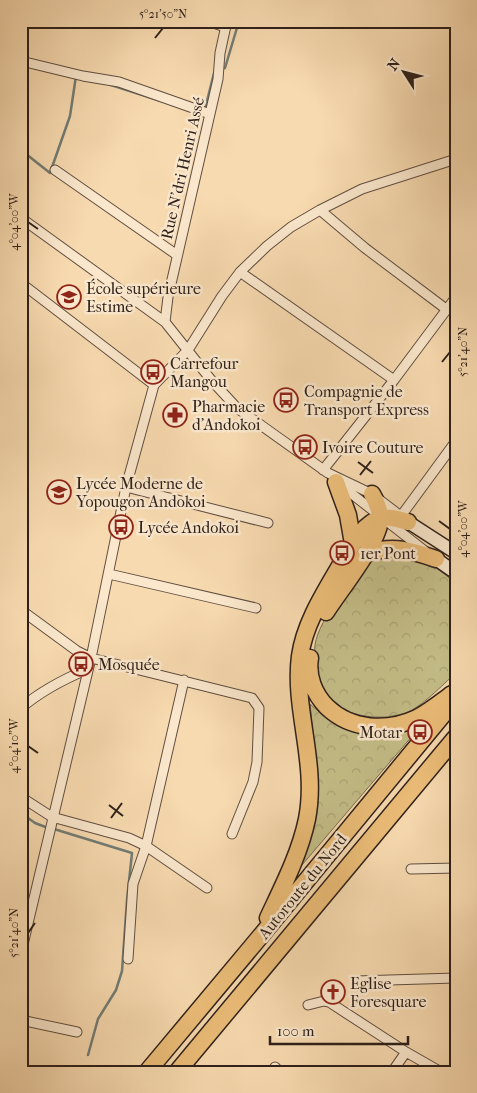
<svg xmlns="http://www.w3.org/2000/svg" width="477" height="1093" font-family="'IM FELL French Canon',serif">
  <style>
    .forest { fill: url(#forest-crowns); stroke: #796e50 }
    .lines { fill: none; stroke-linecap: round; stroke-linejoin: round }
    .stream { stroke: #717c75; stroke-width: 2.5 }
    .minor-casing { stroke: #604e40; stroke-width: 11 }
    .secondary-casing { stroke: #2e201a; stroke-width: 15 }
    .motorway-casing { stroke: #2e201a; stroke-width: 19 }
    .minor { stroke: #fae7cc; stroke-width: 9 }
    .secondary { stroke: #fae7cc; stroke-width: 12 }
    .motorway { stroke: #ecbd78; stroke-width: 16 }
    .ticks { fill: none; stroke: #2e201a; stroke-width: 2 }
    .labels { text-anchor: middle; stroke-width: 5; stroke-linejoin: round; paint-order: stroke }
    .street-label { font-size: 16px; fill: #2e201a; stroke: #fae7cc }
    .poi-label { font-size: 16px; fill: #2e201a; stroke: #fae7cc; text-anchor: start }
    .neatline { fill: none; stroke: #2e201a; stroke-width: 2 }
    .ticks-label { font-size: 12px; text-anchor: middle; fill: #2e201a }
  </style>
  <defs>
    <pattern id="forest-crowns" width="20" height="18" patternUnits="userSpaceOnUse" patternTransform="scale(1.25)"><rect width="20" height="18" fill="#c4bd87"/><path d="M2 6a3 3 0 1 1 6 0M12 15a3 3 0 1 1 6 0" fill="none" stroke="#a9a274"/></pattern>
  </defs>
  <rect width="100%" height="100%" fill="#f8dab0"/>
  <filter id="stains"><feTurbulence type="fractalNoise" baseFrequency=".004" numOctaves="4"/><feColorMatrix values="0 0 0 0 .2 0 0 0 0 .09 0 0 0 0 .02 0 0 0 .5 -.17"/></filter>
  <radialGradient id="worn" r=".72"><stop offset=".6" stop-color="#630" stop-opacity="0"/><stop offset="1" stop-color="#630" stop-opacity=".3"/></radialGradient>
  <path class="forest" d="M393,553L431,564L456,583V673C443,684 421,708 405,713C385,720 357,718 339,707C322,697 313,663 315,645C319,617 355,578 373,556Z
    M310,704L325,717L338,726L361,734L384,737L425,721L296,872L317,774Z"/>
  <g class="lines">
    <path class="stream" d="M221,69L225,68L239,21
      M111,85L161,101
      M205,109L214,73
      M21,150L50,173L70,116L76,76
      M21,813L35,823L48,828
      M54,829L132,853L127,900L122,971L116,990L98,1019L88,1055"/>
    <g class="minor-casing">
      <path id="minor" d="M208,21L225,27
        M21,61L83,76L119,82L210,114
        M55,170L177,255
        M320,210L365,248L446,309
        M21,218L165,322L212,381L237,408L328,473L372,494L402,517
        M240,272L394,380
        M21,283L154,385
        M165,322L168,297L218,79L220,53L227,21
        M323,470L394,380L456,297
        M339,484L425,551
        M126,487L268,523
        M401,516L456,441
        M109,574L256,608
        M21,610L77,651L91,658L252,698L259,708L257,762L253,782L232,834
        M21,708C41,691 64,679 88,669
        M21,797L52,817L129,838L146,846L207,888
        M411,869L456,868
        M21,953L91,658L126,487L154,385L188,350L222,296L240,272L267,246L291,227L320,210L362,189L456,159
        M128,959L133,884L146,846L184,680
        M356,981L456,978
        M308,1005L324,1001L329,1002L406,1052L441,1072
        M21,1020L77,1032
        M275,1067L280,1072
        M392,1072L406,1052"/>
    </g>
    <g class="secondary-casing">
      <path id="secondary" d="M408,522L456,553
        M436,559L456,573"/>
    </g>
    <g class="motorway-casing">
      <path id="motorway" d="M336,482L348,515L353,544
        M367,553C394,545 410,550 436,559
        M326,612C339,591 383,538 380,516C379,508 376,501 372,494
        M310,658C307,676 314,694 327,707C351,730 387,732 417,718C429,712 441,702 452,694
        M268,918C283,886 300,853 307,819C318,763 293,709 300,656C305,621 327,589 344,559C352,545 364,522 382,518C390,516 400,520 408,522
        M147,1072L259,938L456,699
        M177,1072L456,737"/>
    </g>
    <use href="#minor" class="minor"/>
    <use href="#secondary" class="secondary"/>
    <use href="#motorway" class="motorway"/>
  </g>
  <path class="ticks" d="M155,38L163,28M28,222L38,229M442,362L450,352M358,462L373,473M360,475L371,461M439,521L450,529M28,746L38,753M109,805L123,816M111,818L122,803M28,933L35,923"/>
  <defs>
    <g id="school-ring" transform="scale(1.25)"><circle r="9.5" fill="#fae7cc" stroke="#8f2418" stroke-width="1.5"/><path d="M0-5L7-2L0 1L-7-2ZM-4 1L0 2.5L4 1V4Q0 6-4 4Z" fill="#8f2418"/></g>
    <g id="bus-ring" transform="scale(1.25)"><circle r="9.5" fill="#fae7cc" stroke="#8f2418" stroke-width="1.5"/><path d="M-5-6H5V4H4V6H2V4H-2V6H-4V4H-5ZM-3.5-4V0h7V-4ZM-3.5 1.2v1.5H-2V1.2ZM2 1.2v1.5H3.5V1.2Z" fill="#8f2418"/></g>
    <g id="pharmacy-ring" transform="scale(1.25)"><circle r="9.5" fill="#fae7cc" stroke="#8f2418" stroke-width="1.5"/><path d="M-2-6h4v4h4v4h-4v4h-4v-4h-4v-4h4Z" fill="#8f2418"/></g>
    <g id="church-ring" transform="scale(1.25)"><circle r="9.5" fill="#fae7cc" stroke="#8f2418" stroke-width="1.5"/><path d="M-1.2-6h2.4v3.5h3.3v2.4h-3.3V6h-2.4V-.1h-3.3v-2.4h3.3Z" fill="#8f2418"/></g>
  </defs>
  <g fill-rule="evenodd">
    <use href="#school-ring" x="69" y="297"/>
    <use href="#bus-ring" x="153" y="372"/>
    <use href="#bus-ring" x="286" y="400"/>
    <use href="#pharmacy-ring" x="175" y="415"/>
    <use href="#bus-ring" x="305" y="447"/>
    <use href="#school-ring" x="59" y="492"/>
    <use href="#bus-ring" x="121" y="527"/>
    <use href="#bus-ring" x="342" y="553"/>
    <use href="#bus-ring" x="81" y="664"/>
    <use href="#bus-ring" x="420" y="732"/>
    <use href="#church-ring" x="333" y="992"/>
  </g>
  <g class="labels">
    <g class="street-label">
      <text transform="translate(182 168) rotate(-77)" y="6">Rue N’dri Henri Assé</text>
      <text transform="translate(302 886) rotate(-51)" y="6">Autoroute du Nord</text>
    </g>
    <g class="poi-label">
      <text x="86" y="294">École supérieure<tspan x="86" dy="18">Estime</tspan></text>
      <text x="170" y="369">Carrefour<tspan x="170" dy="18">Mangou</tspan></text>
      <text x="304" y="397">Compagnie de<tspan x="304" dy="18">Transport Express</tspan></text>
      <text x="192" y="412">Pharmacie<tspan x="192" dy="18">d’Andokoi</tspan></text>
      <text x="322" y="453">Ivoire Couture</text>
      <text x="76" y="489">Lycée Moderne de<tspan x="76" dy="18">Yopougon Andokoi</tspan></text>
      <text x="138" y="533">Lycée Andokoi</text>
      <text x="360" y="559">1er Pont</text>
      <text x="98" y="670">Mosquée</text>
      <text x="402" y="738" text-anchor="end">Motar</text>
      <text x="350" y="989">Eglise<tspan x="350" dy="18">Foresquare</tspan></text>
    </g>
  </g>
  <rect width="477" height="1093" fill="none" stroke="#f8dab0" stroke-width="55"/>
  <g transform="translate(404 72) rotate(306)" stroke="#fae7cc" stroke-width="4" paint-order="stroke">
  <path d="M0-4L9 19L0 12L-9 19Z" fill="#2e201a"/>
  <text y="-8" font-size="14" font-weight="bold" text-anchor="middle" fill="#2e201a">N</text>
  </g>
  <path d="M270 1036v8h138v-8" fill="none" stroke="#2e201a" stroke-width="2.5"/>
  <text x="277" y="1036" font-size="15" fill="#2e201a" stroke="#fae7cc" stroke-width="4" paint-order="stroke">100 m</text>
  <rect x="28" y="28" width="422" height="1038" class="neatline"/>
  <g class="ticks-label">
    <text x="163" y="18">5°21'50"N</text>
    <text transform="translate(14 222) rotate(-90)" y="4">4°04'00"W</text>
    <text transform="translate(463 352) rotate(-90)" y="4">5°21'40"N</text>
    <text transform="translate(463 529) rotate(-90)" y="4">4°04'00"W</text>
    <text transform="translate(14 746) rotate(-90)" y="4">4°04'10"W</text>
    <text transform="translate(14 933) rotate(-90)" y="4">5°21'40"N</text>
  </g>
  <rect width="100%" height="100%" filter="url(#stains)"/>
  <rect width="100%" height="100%" fill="url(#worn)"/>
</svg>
